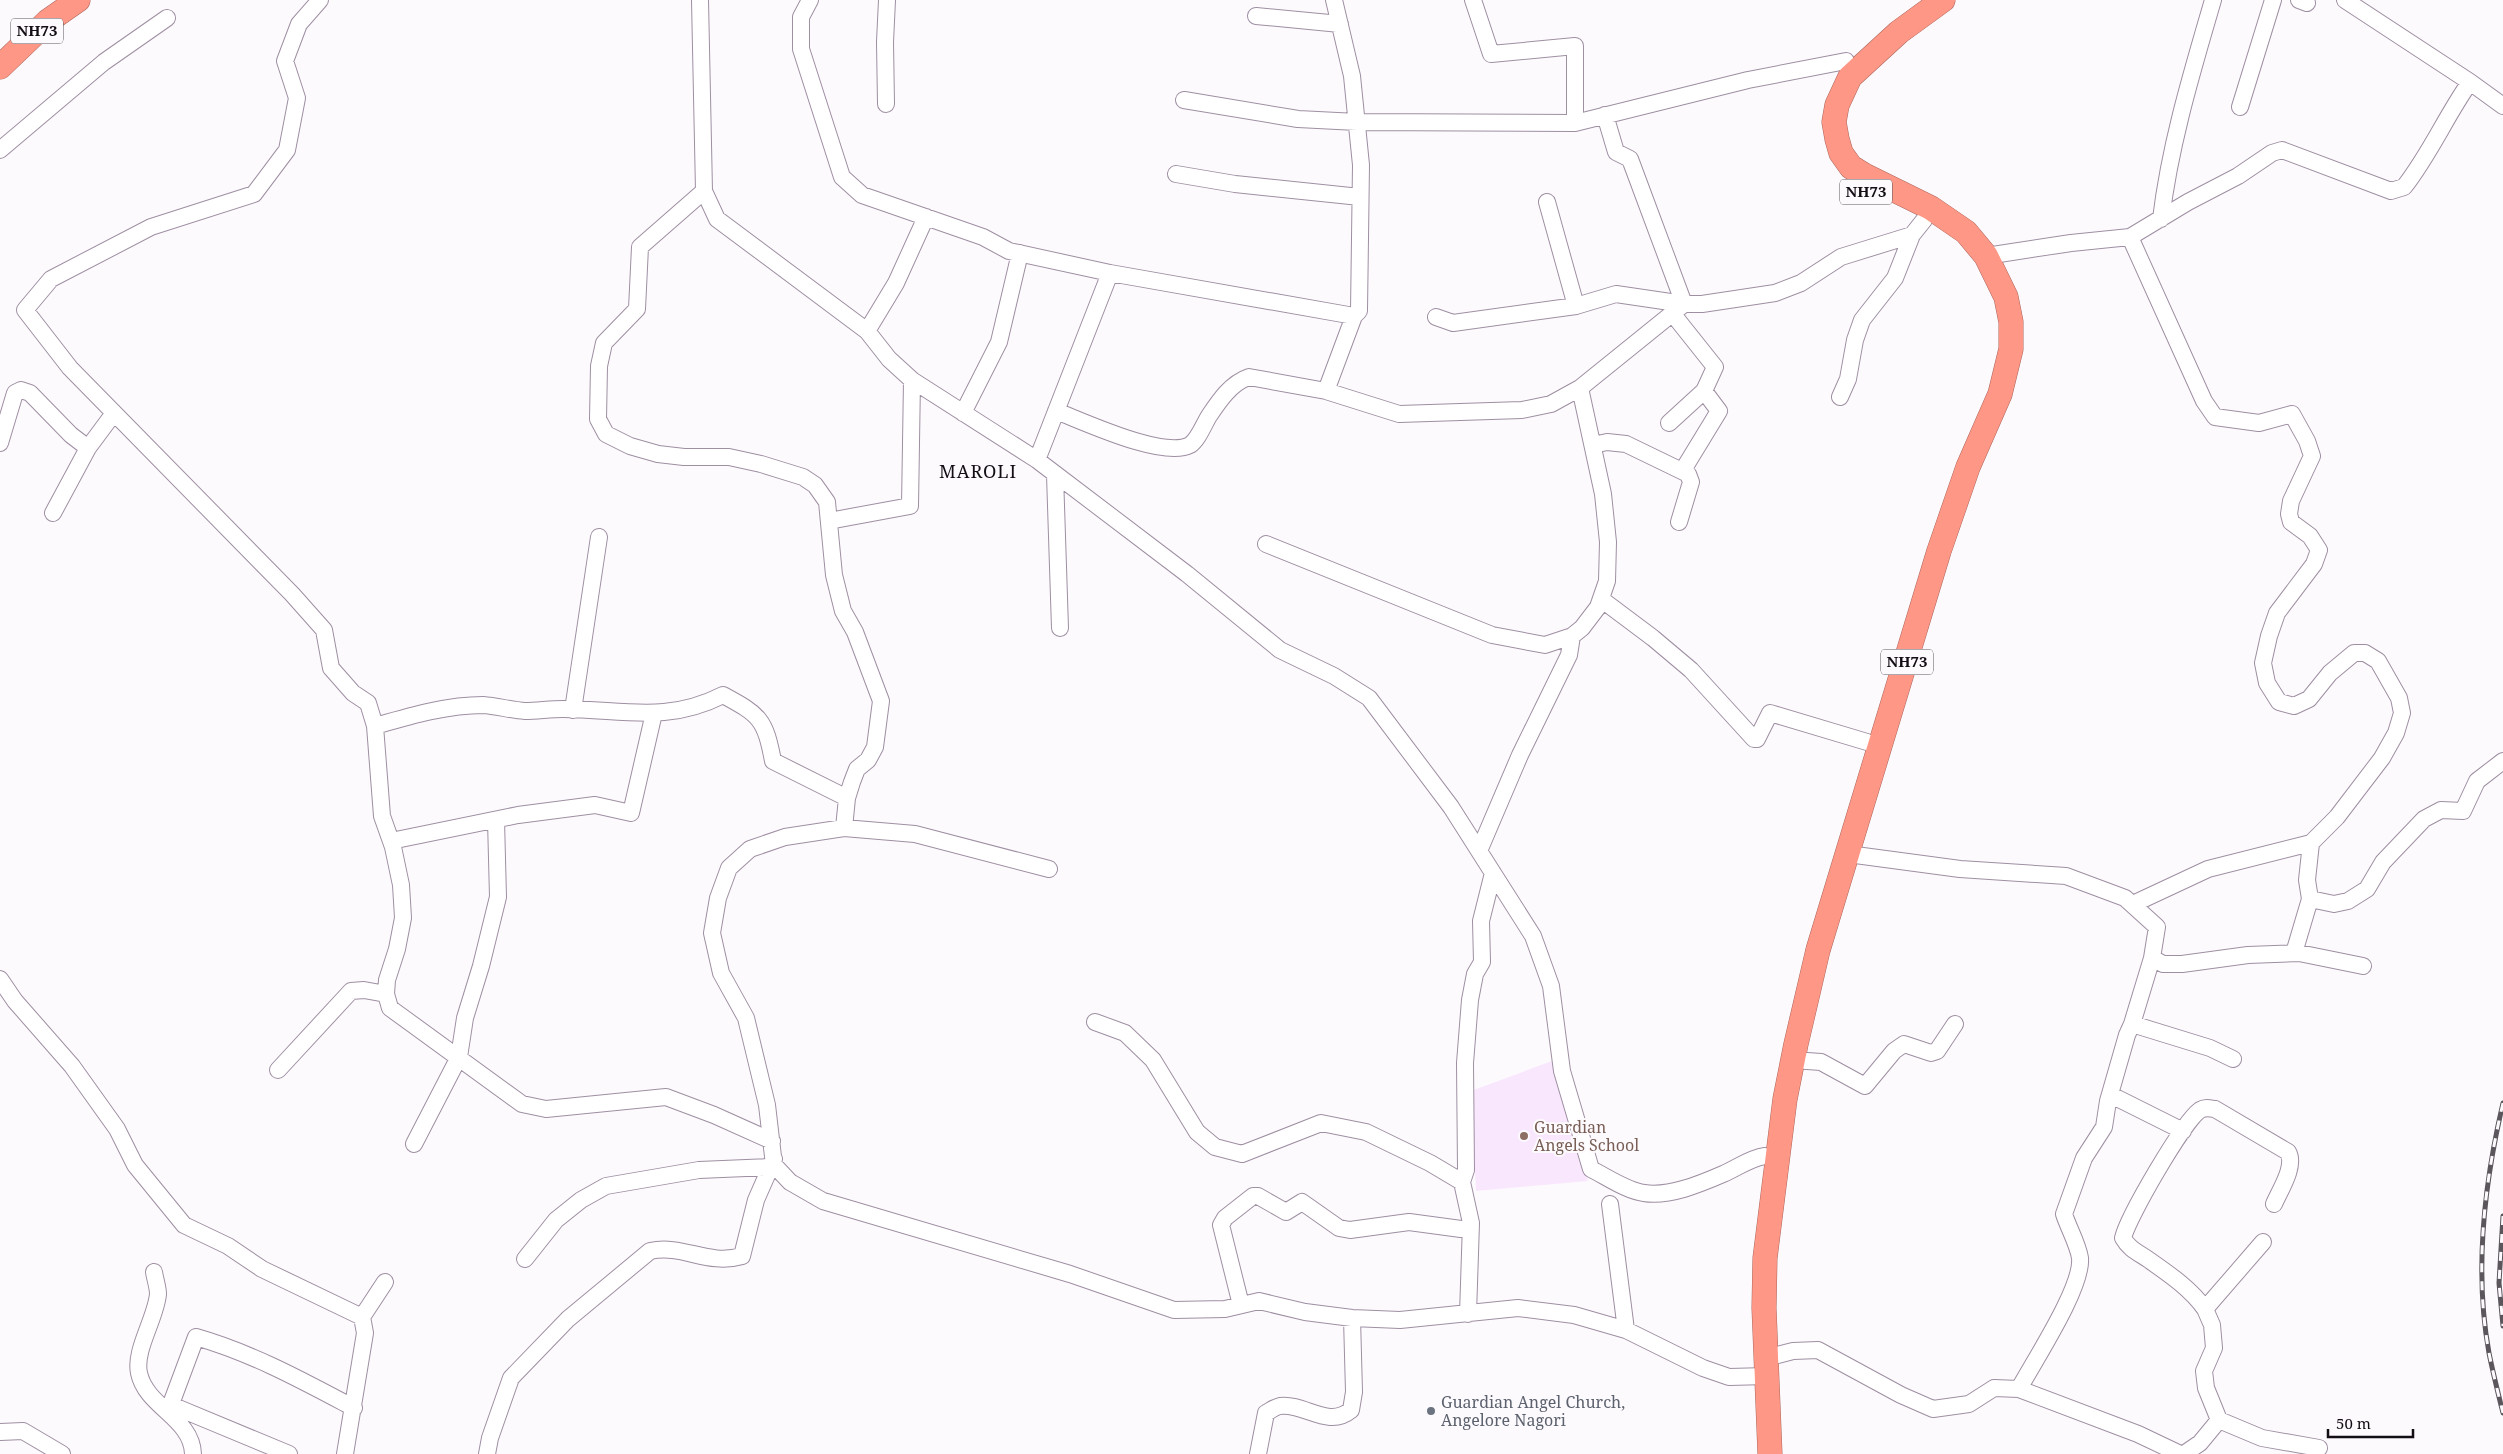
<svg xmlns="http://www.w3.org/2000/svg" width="2503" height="1454" font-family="'Noto Serif',serif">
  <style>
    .built { fill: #f9e8fd }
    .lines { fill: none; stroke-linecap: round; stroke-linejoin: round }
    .minor-casing { stroke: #9e8fa2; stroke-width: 18 }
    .highway-casing { stroke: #ac675d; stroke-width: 25 }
    .minor { stroke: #fff; stroke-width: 16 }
    .highway { stroke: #fe9785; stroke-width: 24 }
    .rail-casing { stroke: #5a565b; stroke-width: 5 }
    .rail { stroke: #fdfafe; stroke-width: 3; stroke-dasharray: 9; stroke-linecap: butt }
    .education-dot { fill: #8d6e63; stroke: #fdfafe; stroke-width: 2 }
    .worship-dot { fill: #6b7280; stroke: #fdfafe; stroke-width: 2 }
    .labels { text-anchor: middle; stroke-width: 4; stroke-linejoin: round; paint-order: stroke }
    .shield { fill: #fdfafe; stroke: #59555a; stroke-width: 1 }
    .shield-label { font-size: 15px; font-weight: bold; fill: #130e14 }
    .education-label { font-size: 16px; fill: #785e54; stroke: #fdfafe; text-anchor: start }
    .worship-label { font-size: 16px; fill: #5b616d; stroke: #fdfafe; text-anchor: start }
    .neighbourhood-label { font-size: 18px; letter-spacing: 1px; fill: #130e14; stroke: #fdfafe }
  </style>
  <rect width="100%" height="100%" fill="#fdfafe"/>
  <path class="built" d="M1552,1061L1588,1181L1476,1191L1471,1091Z"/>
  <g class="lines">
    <g class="minor-casing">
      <path id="minor" d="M320,0L299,24L285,61L297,98L287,150L254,194L151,227L51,279L25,310L70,368L292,594L324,630L331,668L353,693L368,703L375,726L382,816L393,847L401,885L403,918L397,949L387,980L386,994L390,1008L522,1104L546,1109L666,1097L714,1115L772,1141
        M700,0L704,191L717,219L867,331L889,359L912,380L1037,460L1187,574L1280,650L1334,676L1369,698L1451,807L1533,936L1551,986L1562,1071L1591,1169C1607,1177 1627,1191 1644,1193C1669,1197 1700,1184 1723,1174C1737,1168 1750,1158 1765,1156
        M810,0L801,17V49L842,177L862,195L983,237L1009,251L1110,273
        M1473,0L1491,54L1575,46V123
        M2299,0L2307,3
        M2345,0L2470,82L2503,106
        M1256,16L1340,24
        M1184,100L1298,119L1357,122L1575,123L1748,80L1846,61
        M886,104L885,42L887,0
        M2240,107L2273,0
        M0,150L104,62L167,18
        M1176,174L1235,184L1360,197
        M704,191L640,247L637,309L604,343L599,366L598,419L606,434L630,446L658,454L684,457H729L761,464L803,477L815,485L827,502L834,575L843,611L855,632L881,701L875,747L868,760L857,769L852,782L847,798L844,828
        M1547,202L1576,306
        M2161,219C2170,144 2192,72 2213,0
        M2130,237L2204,401L2215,417L2259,423L2292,414L2307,441L2312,456L2291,501L2289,514L2291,522L2310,536L2319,550L2314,564L2277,613L2269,636L2263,663L2267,683L2279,702L2294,706L2309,699L2330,673L2354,653H2365L2378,661L2399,698L2402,713L2396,733L2382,758L2337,817L2311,843L2307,880L2310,899
        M1986,256L2071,243L2130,237L2188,202L2238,176L2272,153L2282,150L2391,191L2404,187C2430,154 2446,116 2470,82
        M1672,313L1715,367L1704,391L1719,411L1683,470
        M1354,316L1326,391L1399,414L1522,410L1551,404L1580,388L1684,304L1630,159L1616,152L1605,115
        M1436,317L1453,323L1576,306L1616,294L1684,304H1702L1775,293L1801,283L1841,257L1912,235L1924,220
        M867,331L896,283L926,217
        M1840,397L1848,379L1855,340L1862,320L1895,278L1912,235
        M1056,411C1085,422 1163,459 1190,445C1198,440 1204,424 1209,416C1219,401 1231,383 1249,377L1326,391
        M963,413L999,342L1020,253
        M1669,423L1704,391
        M0,443L15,393L21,390L30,393L71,435L88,448L114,413
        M1593,445L1607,442L1626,444L1688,474L1691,482L1679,522
        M1037,460L1110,273L1354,316L1359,311L1361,165L1352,76L1334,0
        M1055,475L1060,628
        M53,513L88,448
        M829,521L910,506L912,380
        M1266,544L1492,635L1545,645L1572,636L1582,628L1598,607L1607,581L1608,542L1603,494L1580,388
        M1601,599L1653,638L1691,670L1754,739H1757L1770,713L1867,742
        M573,710L599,537
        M375,726C410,716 447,705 483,705C497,706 511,710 525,711C537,711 550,709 563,709C622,709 666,724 723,695C760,715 765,719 773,761L847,798
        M391,841L518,815L595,805L631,813L654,713
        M1479,851L1520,755L1569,655L1572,636
        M1848,854L1960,869L2066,876L2125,898L2157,927L2152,958L2132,1024L2127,1035L2108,1101L2104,1127L2084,1158L2064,1214C2068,1227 2078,1244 2080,1258C2083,1287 2034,1361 2019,1389
        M1049,869L915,834L844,828L785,837L750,849L729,868L718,898L712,933L721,973L746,1018L767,1105L774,1165L790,1182L823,1201L1070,1274L1174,1310L1225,1309L1259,1301L1305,1312L1352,1318L1400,1320L1518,1308L1574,1315L1626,1330L1703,1368L1729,1377L1767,1376
        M2133,904L2208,869L2311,843
        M2294,953L2310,899L2334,904L2348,901L2367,889L2383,862L2424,819L2441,810L2463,811L2477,781L2503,761
        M2152,958L2163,964H2182L2248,955L2299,953L2363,966
        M0,979L15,1001L72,1066L117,1129L135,1165L184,1225L228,1246L262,1269L362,1317L365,1333L345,1454
        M1095,1022L1125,1033L1153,1060L1197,1132L1215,1147L1242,1154L1321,1123L1366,1132L1430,1163L1462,1182L1471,1223L1468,1314
        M2132,1024L2210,1048L2233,1059
        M1793,1060L1821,1062L1865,1086L1894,1051L1904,1044L1931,1053L1937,1051L1955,1024
        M278,1070L351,991L364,990L386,994
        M2110,1096L2115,1097L2183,1131
        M414,1144L459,1057L465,1018L481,966L498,897L496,820
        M1462,1182L1466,1170L1465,1063L1470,1000L1475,974L1482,962L1481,921L1493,873
        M1610,1204L1626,1330
        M2263,1242L2205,1309L2212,1325L2214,1348L2204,1371L2206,1388L2219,1420L2262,1438L2319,1448
        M525,1259L556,1220L581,1200L606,1186L699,1170L770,1167
        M154,1272C155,1279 158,1287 158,1294C156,1318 134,1350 139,1373C146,1407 192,1418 193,1454
        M1241,1305L1221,1225L1225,1218L1253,1196H1258L1286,1212L1302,1202L1339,1228L1350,1230L1409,1222L1461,1229
        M2205,1309C2191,1289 2169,1274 2149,1260C2139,1253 2129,1249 2123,1238C2128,1217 2183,1122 2200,1110C2205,1107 2209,1108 2215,1109L2288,1152C2296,1166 2280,1190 2274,1204
        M362,1317L385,1282
        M1766,1358L1793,1351L1818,1350L1901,1395L1933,1409L1969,1404L1994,1388L2019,1389L2138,1434L2180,1454
        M171,1405L289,1454
        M168,1412L196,1337C252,1353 303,1381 354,1408
        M0,1432L23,1431L62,1454
        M487,1454L490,1438L511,1378L568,1319L650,1251C684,1244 707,1266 742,1256L756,1200L774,1159
        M1258,1454L1266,1413C1270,1411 1275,1407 1280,1406C1305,1403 1328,1429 1351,1410L1354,1392L1352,1318
        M2184,1454L2200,1443L2219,1420"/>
    </g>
    <g class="highway-casing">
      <path id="highway" d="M0,67L48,21L78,0
        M1770,1454L1764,1308L1765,1258L1785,1099L1796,1044L1818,950L1939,551L1968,467L2000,394L2011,349V322L2006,297L1986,256L1966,232L1931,208L1864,175L1851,167L1841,153L1837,139L1834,122L1837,105L1850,77L1899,32L1943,0"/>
    </g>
    <use href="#minor" class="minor"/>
    <use href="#highway" class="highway"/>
    <g class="rail-casing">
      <path id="rail" d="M2503,1103C2484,1184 2474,1271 2489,1353C2493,1373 2498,1393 2503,1413
        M2503,1216L2499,1283L2503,1326"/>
    </g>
    <use href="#rail" class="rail"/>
  </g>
  <circle class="education-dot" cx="1524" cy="1136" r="5"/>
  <circle class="worship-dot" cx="1431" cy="1411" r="5"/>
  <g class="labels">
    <g class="shield">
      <rect x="11" y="18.5" width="52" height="25" rx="4"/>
      <rect x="1840" y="179.5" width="52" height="25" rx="4"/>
      <rect x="1881" y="649.5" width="52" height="25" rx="4"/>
    </g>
    <g class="shield-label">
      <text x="37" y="36">NH73</text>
      <text x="1866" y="197">NH73</text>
      <text x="1907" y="667">NH73</text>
    </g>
    <g class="education-label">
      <text x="1534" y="1133">Guardian<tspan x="1534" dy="18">Angels School</tspan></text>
    </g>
    <g class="worship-label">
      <text x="1441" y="1408">Guardian Angel Church,<tspan x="1441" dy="18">Angelore Nagori</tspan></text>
    </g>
    <g class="neighbourhood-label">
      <text x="978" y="478">MAROLI</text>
    </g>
  </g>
  <path d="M2328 1429v8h85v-8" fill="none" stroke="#130e14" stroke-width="2.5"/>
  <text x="2336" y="1429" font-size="15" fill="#130e14" stroke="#fdfafe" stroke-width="4" paint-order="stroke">50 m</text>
</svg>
